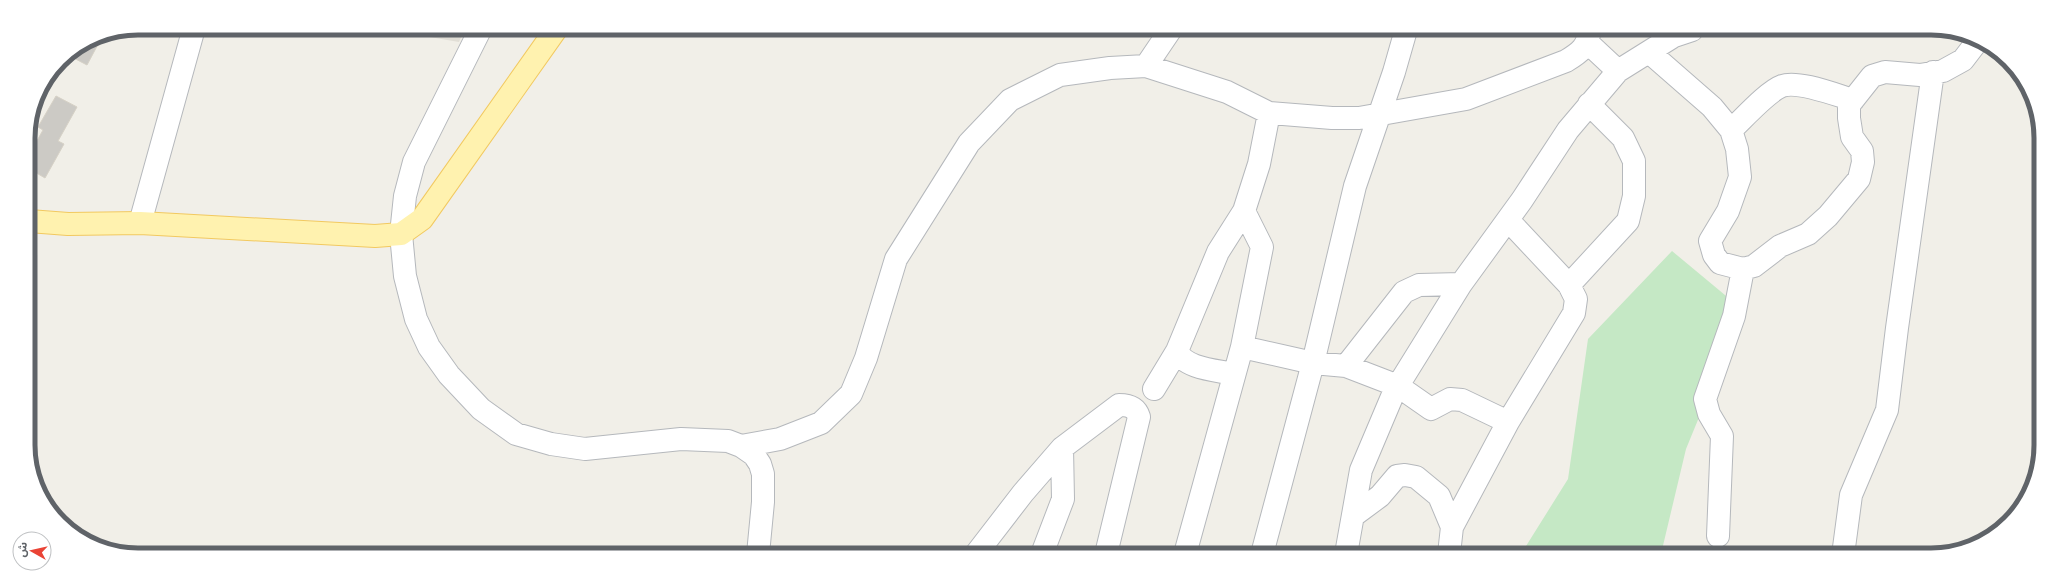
<svg xmlns="http://www.w3.org/2000/svg" width="2069" height="583" font-family="Overpass,'Noto Sans Arabic',sans-serif">
  <style>
    .education { fill: #e1ded6 }
    .green { fill: #c5e8c5 }
    .building { fill: #cccac5; stroke: #d6d1c6 }
    .lines { fill: none; stroke-linecap: round; stroke-linejoin: round }
    .minor-casing { stroke: #b5b8bc; stroke-width: 24 }
    .major-casing { stroke: #f2c960; stroke-width: 24 }
    .minor { stroke: #fff; stroke-width: 22 }
    .major { stroke: #fff2af; stroke-width: 22 }
    .rim { fill: none; stroke: #5f6368; stroke-width: 5 }
  </style>
  <rect width="100%" height="100%" fill="#f1efe8"/>
  <path class="education" d="M377,28H465L459,42Z"/>
  <path class="green" d="M1672,251L1743,310L1686,449L1661,554H1521L1568,479L1588,339Z"/>
  <path class="building" d="M103,35L87,65L68,55L96,36Z
    M56,96L77,107L58,141L64,144L45,178L28,168V157L43,130L38,127Z"/>
  <g class="lines">
    <g class="minor-casing">
      <path id="minor" d="M481,28L414,162L405,196L401,234L405,276L416,319L429,347L449,375L481,409L516,434L551,444L585,449L681,439L728,441L741,446L754,455L760,464L763,474V502L758,554
        M1588,43L1618,71L1674,36L1692,30
        M1649,52L1712,107L1731,130L1737,149L1740,177L1728,211L1710,241L1714,255L1720,263L1743,269L1754,266L1780,246L1808,234L1828,216L1859,179L1863,162L1862,151L1852,137L1849,118V105L1872,76L1885,72L1920,75L1943,71L1963,60L1976,43
        M1146,66L1171,29
        M1731,130C1743,119 1768,91 1782,86C1798,80 1836,95 1853,100
        M140,223L194,28
        M1569,285L1628,221L1634,196V161L1623,138L1589,104
        M1242,347L1262,247L1244,211
        M1346,366L1404,292L1419,285L1461,284
        M1234,374C1216,370 1185,369 1177,351L1218,252L1244,211L1259,164L1269,113
        M1154,389L1177,351
        M741,446L780,439L821,423L851,394L866,358L896,259L969,143L1010,100L1060,75L1110,68L1146,66L1227,92L1269,113L1332,118H1359L1466,99L1566,61C1581,52 1587,47 1590,30
        M1353,516L1380,496L1397,476L1405,475L1416,477L1439,496L1452,527L1449,554
        M1452,527L1508,422L1574,313L1576,299L1569,285L1508,220
        M1718,536L1722,436L1709,414L1705,399L1734,316L1743,269
        M976,554L1023,493L1062,448L1119,405C1129,405 1136,407 1139,417L1106,554
        M1042,554L1063,499L1062,448
        M1185,554L1242,347L1313,363L1346,366L1398,386L1431,409L1450,399L1462,400L1508,422
        M1262,554L1313,363L1355,186L1394,72L1406,30
        M1346,554L1361,470L1394,392L1461,284L1522,200L1568,130L1618,71
        M1843,555L1851,495L1887,410L1897,328L1933,72"/>
    </g>
    <g class="major-casing">
      <path id="major" d="M29,221L68,224L140,223L375,236L401,234L422,219L557,28"/>
    </g>
    <use href="#minor" class="minor"/>
    <use href="#major" class="major"/>
  </g>
  <path d="M0 0H2069V583H0ZM138 35H1931A103 103 0 0 1 2034 138V445A103 103 0 0 1 1931 548H138A103 103 0 0 1 35 445V138A103 103 0 0 1 138 35Z" fill="#fff" fill-rule="evenodd"/>
  <path class="rim" d="M138 35H1931A103 103 0 0 1 2034 138V445A103 103 0 0 1 1931 548H138A103 103 0 0 1 35 445V138A103 103 0 0 1 138 35Z"/>
  <g transform="translate(32 551) rotate(278)"><circle r="19" fill="#ffffff" stroke="#bfc1c3"/>
  <path d="M0-3L7 15L0 10L-7 15Z" fill="#ea4335"/>
  <text y="-6" font-size="11" font-weight="bold" text-anchor="middle" fill="#5f6368">ش</text>
  </g>
</svg>
